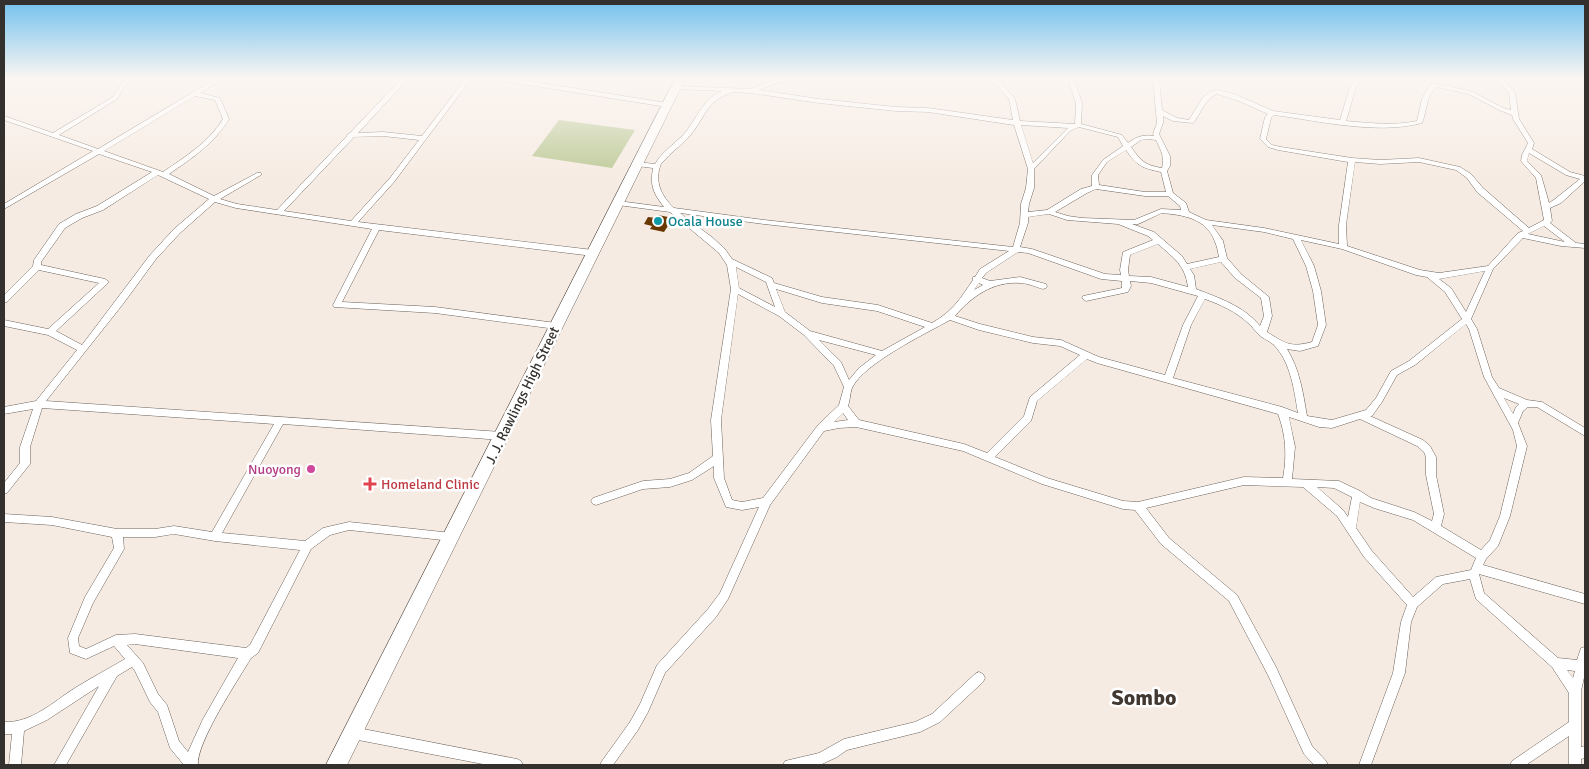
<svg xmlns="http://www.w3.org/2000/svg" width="1589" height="769" font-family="Signika,sans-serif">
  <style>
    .green { fill: #b9c792 }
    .building { fill: #683801 }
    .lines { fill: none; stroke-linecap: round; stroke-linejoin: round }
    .minor-casing { stroke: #6b625b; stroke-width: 1 }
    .primary-casing { stroke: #6b625b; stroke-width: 1 }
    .minor { fill: #fff; fill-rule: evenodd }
    .primary { fill: #fff; fill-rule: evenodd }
    .culture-dot { fill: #0f9aa8; stroke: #fff; stroke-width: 2 }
    .hotel-dot { fill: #d1479c; stroke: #fff; stroke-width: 2 }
    .health-dot { fill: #e0444e; stroke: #fff; stroke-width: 2 }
    .labels { text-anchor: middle; stroke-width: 5; stroke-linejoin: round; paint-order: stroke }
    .culture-label { font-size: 14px; fill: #0d838f; stroke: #fff; text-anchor: start }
    .street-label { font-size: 14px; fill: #34302d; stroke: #fff }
    .hotel-label { font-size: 14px; fill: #b23c85; stroke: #fff; text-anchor: end }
    .health-label { font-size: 14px; fill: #be3a42; stroke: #fff; text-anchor: start }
    .near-district-label { font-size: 22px; font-weight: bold; fill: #413831; stroke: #fff }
  </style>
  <rect width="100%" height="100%" fill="#f6ebe2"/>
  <path class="green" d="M559,120L635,130L612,168L532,156Z"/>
  <path class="building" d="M658,215L673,218L664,232L650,229L652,226L644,224L648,217L656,218Z"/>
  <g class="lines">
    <g class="minor-casing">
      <path id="minor" d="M127,79H134L125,86L117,99L59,135L98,149L215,79H223L200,93L220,98L229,119C215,143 191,159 169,174L214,196L257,173H261V175L220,199L237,204L277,210L347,136L348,134L350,133L401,79H408L358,133L383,132L422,136L465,79H471L394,182L358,222L593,250L597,253L593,256L379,230L342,302L435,307L556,323L560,326L556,329L435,313L334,307L333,305L372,229L236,208L215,202L180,233L156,259L123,304L46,401L502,432L505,433L507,436L505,439L502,440L283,424L222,533L305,541L323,528L349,522L452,533L456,534L457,537L456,540L452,541L349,530L330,535L311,549L258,653L251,658C238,680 196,743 198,765H184L170,748L158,712L150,702L135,671L132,667L117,676L66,765H54L99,686L47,720L24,731L21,765H9L12,734H4V722C32,723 53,702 75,688C91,678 108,669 125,659L114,646L86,659L70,653L68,638L85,597L114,548L112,537L52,525L4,522V514L52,517L117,529H155L174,526L212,532L274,424L42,408L30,447V464L7,493L4,494V483L20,463V447L33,409L4,414V407L36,401L77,350L48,335L4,326V320L48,329L99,283L39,270L7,302L4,303V295L33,266L34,260L59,224L76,214L97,206L152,172L99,154L4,209V204L93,151L4,120V116L53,133L113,97L121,84ZM195,96L215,100L223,119C209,142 185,157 163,172L104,151ZM383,136L419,140L390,178L351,221L284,211L354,137ZM158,175L209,199L174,229L150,255L82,345L56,331L109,282L105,279L41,265V262L65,228L82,218L103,210ZM174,534L215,541L300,550L250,645L246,648L135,634L116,635L86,649L79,646L78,638L93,603L124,549L123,537H155ZM135,644L238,658L203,719L188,752L179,741L167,705L158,694L143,663L127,645Z
        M500,79H516L667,103L670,105L667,107L503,81Z
        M780,79H797L774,84L759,90L819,99L896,107L928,108L1013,120L1009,99L991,79H998L1015,99L1020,121L1075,124L1076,103L1068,79H1074L1082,103L1081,124L1122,135L1128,143C1136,137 1143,134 1154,136L1153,134L1157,123L1153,79H1159L1162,110L1177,118L1189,120L1203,97L1210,92L1217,90L1234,94L1273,111L1340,120L1350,87L1356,79H1363L1356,87L1346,121C1369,123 1394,126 1417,121L1422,99L1429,86L1435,83L1473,92L1503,108L1511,110L1509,93L1497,79H1503L1515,93L1519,119L1534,143L1532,149L1570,172L1585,176V181L1561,203L1550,208L1552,221L1550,223L1576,243L1585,244V248L1561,246L1523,238L1493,269L1471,319L1477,329L1492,377L1499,388L1527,400L1542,402L1585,428V436L1537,407H1528L1523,411L1518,423L1527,446L1510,516L1498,546L1486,559L1483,565L1585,594V604L1479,574L1484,593L1558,658L1577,660L1581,648L1585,647V673L1581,691V747L1585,746V758L1581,759V765H1569V736L1526,765H1510L1512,761L1569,722V693L1552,667L1476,599L1470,579L1443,584L1417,607L1411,622L1405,673L1371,765H1359L1393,673L1401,622L1407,605L1364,557L1337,516L1303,487L1244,485L1146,508L1169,538L1237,595L1276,667L1312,746L1326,761L1328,765H1314L1304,754L1268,675L1229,601L1161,544L1135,510L1123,509L1042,484L963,451L856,427L839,428L824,431L770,505L728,599L716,617L665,673L648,712L638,730L613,765H600L602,761L630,722L640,704L657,665L708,609L720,593L759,507L742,510L726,507L714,478V466L692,480L670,487L643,489L596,505L593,504L591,501L593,498L643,481L670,479L689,473L713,456L711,420L731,289L727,265L719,253L670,212L618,205L614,203L618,201L664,207C653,193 650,186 653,168L637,166L634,164L637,162L655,164C662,152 673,145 683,135C697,120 701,100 722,91L676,89L673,87L674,86L751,89L771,81ZM1436,87L1469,94L1499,110L1512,115L1513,119L1528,143L1522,155L1521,161L1536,178L1544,220L1529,228L1483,188L1471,174L1460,167L1419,158L1380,160L1352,158L1281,147L1272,145L1266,139L1271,118L1274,115C1320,121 1377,135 1422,123C1427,111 1426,96 1436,87ZM733,92L751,93L819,103L896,111L928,112L1014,125L1028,169L1026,188L1021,204L1020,223L1013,247L764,220L674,208C661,196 654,181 661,164C669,154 679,147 687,139C706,119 703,102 733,92ZM1217,94L1239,101L1268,114L1265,117L1260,139L1268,147L1278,150L1348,162L1339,225V244L1264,228L1206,220L1189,212L1186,203L1173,193L1167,171L1170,166V156L1159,134L1163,123V116L1173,121L1193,123C1201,114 1205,98 1217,94ZM1021,125L1068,128L1033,163ZM1079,127L1118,137L1123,146L1103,160L1092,175V186L1081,189L1047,210L1028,212L1029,204L1034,188V169L1070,131ZM1148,139L1156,140C1161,150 1165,158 1162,168C1144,165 1141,161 1131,147L1141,140ZM1126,150C1137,166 1142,168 1161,172L1166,192H1145L1099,185L1098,175L1107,162ZM1529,153L1566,175L1580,179L1555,199L1549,203L1541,175L1527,161ZM1355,162L1380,164L1419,162L1456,170L1467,178L1477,192L1523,231L1518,233L1488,266L1439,273L1420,270L1347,246L1346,225ZM1096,189L1145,196H1168L1180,206L1181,210L1161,209L1134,220L1082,218L1068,216L1055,212L1087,193ZM680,213L764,224L1009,251L980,269L975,277H973V280C960,299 953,311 932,323L878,305L822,297L774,283L772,278L732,259L725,249L713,238ZM1162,213C1183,215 1207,218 1215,242C1217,246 1218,252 1219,257L1187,264L1182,256L1154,232L1132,224H1138ZM1049,214L1067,220L1118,224L1148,236L1153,240L1123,252L1120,270L1121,275L1105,274L1032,249L1020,247L1028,223V217ZM1212,225L1264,232L1293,239L1306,266L1313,291L1318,325L1312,342C1289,348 1285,343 1267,332L1272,316L1269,297L1241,274L1227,258L1223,241ZM1544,226L1565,242L1528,234ZM1301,240L1342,249L1416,275L1427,277L1445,292L1462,319L1409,361L1391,371L1376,398L1366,410L1332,420L1307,416C1303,393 1300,370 1287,349L1300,351L1318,346L1326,325L1321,291L1314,266ZM1158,244C1174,258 1185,265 1188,287L1151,277L1129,276L1128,270L1130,255ZM1018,252L1028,253L1101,279L1122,281V288L1083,296L1082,298L1086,301L1128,292L1131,286L1130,281L1151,283L1198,296L1183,325L1165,375L1099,357L1061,340L1033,337L980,324L955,316C971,297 993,281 1020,283C1027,283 1036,287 1043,289L1046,288L1047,286L1046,284L1020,277L990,281L982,278L986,273ZM1221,262L1235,278L1261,298L1264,316L1260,326C1244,306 1219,298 1196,289L1194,275L1190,269ZM736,267L766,282L775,307L739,288ZM1485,271L1466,312L1451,288L1439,279ZM979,283L983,285L974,290ZM776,289L822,303L877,311L925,327L882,351L810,331L785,312ZM738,294L779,316L804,335L834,366L844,387L839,405L818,425L763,498L742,502L732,500L724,478L721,420ZM1205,299C1219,304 1237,312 1248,323C1252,326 1255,331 1258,334C1263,339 1270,341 1274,345C1291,363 1294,390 1298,413L1282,407L1173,378L1191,325ZM950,320L979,330L1033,343L1060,346L1080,355L1030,397L1024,416L987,453L964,444L859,420L848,406C850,401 850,393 852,388C864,363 925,334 950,320ZM1466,324L1469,329L1484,377L1513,430L1517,446L1500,516L1490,540L1481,550L1441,526L1444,514L1436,475V457L1430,446L1423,440L1370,416H1372L1382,402L1397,375L1415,365ZM819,340L876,355L859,368L849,380L841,362ZM1087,359L1097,363L1278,414C1286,435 1287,456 1283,478L1244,477L1138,502L1123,501L1047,478L995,457L1031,421L1037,401ZM1504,398L1519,404L1516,407L1513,414ZM843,413L848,420L834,422ZM1289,417L1319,427L1332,428L1360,419L1417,446L1424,452L1426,457V475L1434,514L1432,521L1414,512L1371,498L1360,491L1339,481L1292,479L1295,447ZM1317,487L1334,488L1352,497L1348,517L1343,510ZM1360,502L1374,508L1413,520L1476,558L1471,570L1436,577L1413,597L1372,551L1356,528ZM1567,670L1575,671L1573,678Z
        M979,672L983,674L985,678L983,682L940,722L920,732L847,750L837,757L820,765H783L785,761L819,753L844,739L915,722L932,714L975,674Z
        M353,727L517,759L521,761L523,765H488L353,739L349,737L347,733L349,729Z"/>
    </g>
    <g class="primary-casing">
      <path id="primary" d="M675,79H685L347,765H326Z"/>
    </g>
    <use href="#minor" class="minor"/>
    <use href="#primary" class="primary"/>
  </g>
  <linearGradient id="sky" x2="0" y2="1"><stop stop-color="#72c1ee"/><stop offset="0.42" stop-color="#fbf6f2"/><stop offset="1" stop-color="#fbf6f2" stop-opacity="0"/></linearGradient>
  <rect width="1589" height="187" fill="url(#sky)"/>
  <circle class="culture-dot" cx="658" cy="221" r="5"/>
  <circle class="hotel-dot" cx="311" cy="469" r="5"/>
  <path class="health-dot" d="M367.5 476.5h5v5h5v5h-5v5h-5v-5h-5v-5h5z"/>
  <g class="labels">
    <g class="culture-label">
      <text x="668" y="226">Ocala House</text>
    </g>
    <g class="street-label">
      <text transform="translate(522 395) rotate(-64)" y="5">J. J. Rawlings High Street</text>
    </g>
    <g class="hotel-label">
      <text x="301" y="474">Nuoyong</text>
    </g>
    <g class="health-label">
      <text x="381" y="489">Homeland Clinic</text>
    </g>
    <g class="near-district-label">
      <text x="1144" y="705">Sombo</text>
    </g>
  </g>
  <rect width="1589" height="769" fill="none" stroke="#34302d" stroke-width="10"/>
</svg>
